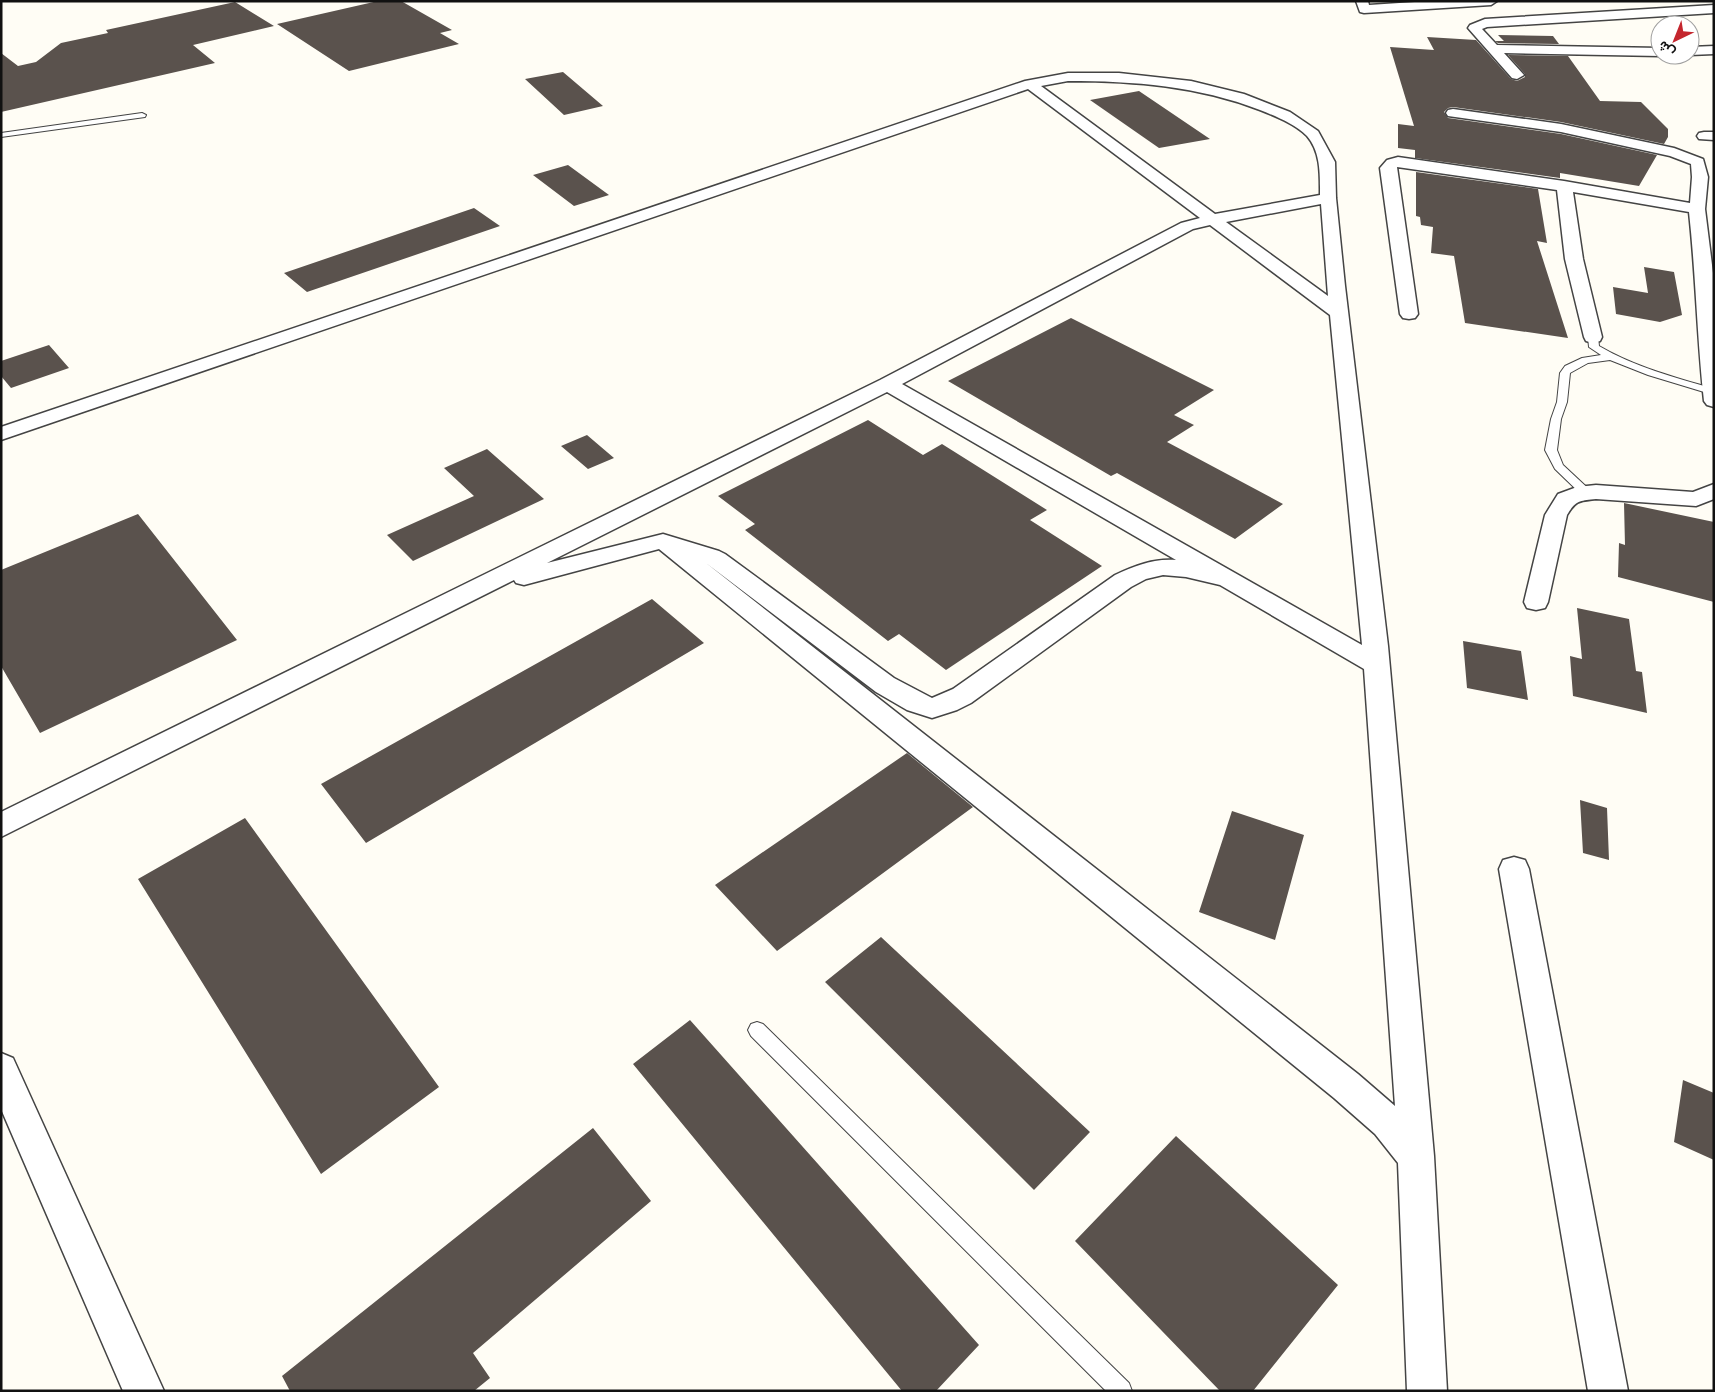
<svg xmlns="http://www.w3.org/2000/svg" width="1715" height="1392" font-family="Literata,Vazirmatn,serif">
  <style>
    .building { fill: #5a524d }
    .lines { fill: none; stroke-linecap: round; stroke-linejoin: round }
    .service-casing { stroke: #444; stroke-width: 2 }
    .minor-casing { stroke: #444; stroke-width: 3 }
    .service { fill: #fff; fill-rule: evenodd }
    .minor { fill: #fff; fill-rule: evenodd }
  </style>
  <rect width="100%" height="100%" fill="#fffdf5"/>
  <path class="building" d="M378,1H401L452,30L440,33L459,44L349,71L277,24Z
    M235,2L274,26L193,45L215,63L1,112V53L18,66L36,62L61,43L108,33L106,30Z
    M1498,35L1553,36L1559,44L1498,43L1495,41H1504Z
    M1427,37L1476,40L1511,79L1517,81L1525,77V74L1508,55L1568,56L1600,101L1641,102L1668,129V137L1664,144L1561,122L1453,107L1448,108L1444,112L1448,118L1561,134L1657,155L1639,186L1560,173V178L1415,158V150L1398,148V124L1414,126L1390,47L1434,50Z
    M563,72L603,106L564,115L525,79Z
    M1139,91L1210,139L1159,148L1090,100Z
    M568,165L609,195L574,206L533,175Z
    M1416,172L1538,189L1547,243L1537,241L1568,338L1465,323L1454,256L1431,253L1433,227L1421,225L1420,217L1416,216Z
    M474,208L500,226L307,292L284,273Z
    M1644,267L1674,272L1682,315L1660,322L1616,314L1613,287L1648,293Z
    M1071,318L1214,390L1174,415L1194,425L1167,442L1283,504L1235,539L1117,473L1111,476L948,381Z
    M49,345L69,368L11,388L1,376V361Z
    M868,420L923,455L942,444L1047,510L1030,520L1102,566L946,670L899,634L888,641L745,530L755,524L718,496Z
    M587,435L614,458L588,469L561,446Z
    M487,449L544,499L413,561L387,535L474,496L444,468Z
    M1624,503L1714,522V602L1618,577L1619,543L1625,545Z
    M138,514L237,640L40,733L1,666V570Z
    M652,599L704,643L366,843L321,784Z
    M1577,608L1629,619L1636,671L1642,672L1647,713L1573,696L1570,656L1582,659Z
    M1463,641L1521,651L1528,700L1467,688Z
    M907,753L973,807L777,951L715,885Z
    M1580,800L1607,808L1609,860L1583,853Z
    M1232,811L1304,835L1275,940L1199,912Z
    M245,818L439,1087L321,1174L138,879Z
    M881,937L1090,1132L1034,1190L825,982Z
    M690,1020L979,1345L936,1391H902L633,1064Z
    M1683,1080L1714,1093V1160L1674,1142Z
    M593,1128L651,1201L473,1353L490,1378L474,1391H290L282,1376Z
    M1176,1136L1338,1285L1253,1391H1220L1075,1241Z"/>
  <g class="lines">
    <g class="service-casing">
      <path id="service" d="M142,113L146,115L145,117L1,137V133Z
        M1593,334L1598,337L1599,346C1635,367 1674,377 1714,389V395L1648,375L1610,360L1588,363L1570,373L1567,402L1561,419L1557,450L1563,465L1593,493L1587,497L1583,496L1555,469L1545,450L1551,419L1557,402L1560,373L1565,366L1582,358L1601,355L1589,347L1588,337Z
        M757,1022L763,1024L1129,1383L1132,1391H1106L751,1036L748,1030L751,1024Z"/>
    </g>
    <g class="minor-casing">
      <path id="minor" d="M1356,1H1368L1369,5L1430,1H1497L1491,5L1364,13L1360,12Z
        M1714,5V13L1487,27L1482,29L1497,45L1660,48V55H1663L1660,56L1504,53L1524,75L1517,79L1512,78L1468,28L1470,25L1485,19Z
        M1714,46V54L1690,55V47Z
        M1068,73H1119L1191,81L1244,94L1290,112L1318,131L1335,162L1336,198L1345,286L1388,646L1434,1156L1447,1391H1407L1398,1163L1375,1134L1334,1098L659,549L524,585L516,583L514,580L1,837V812L880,380L1181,223L1200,218L1028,89L1,440V427L1025,81ZM1068,81C1134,81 1198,86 1260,110C1275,116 1295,124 1307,136C1321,152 1320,175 1320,195L1215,214L1041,86ZM1321,204L1328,296L1226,222ZM1210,225L1330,315L1362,645L902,384L1193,229ZM887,392L1176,560C1154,558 1134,566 1115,575L953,689L932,698L894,678L725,554L719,551L663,534L547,563ZM706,563L876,692L907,710L932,718L957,710L971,703L1131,587L1146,579L1163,575L1186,577L1220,585L1364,669L1395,1106L1358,1074Z
        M1453,109L1561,124L1674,148L1703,159L1708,177L1705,209L1714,281V407L1707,405L1704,401C1697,338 1696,275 1689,212L1573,192L1583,259L1602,337L1600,341L1593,343L1586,341L1584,337L1565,259L1557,190L1397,167L1418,314L1415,318L1409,319L1403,318L1400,314L1380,168L1387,160L1398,157L1564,181L1690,203L1692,177L1691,164L1670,156L1561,132L1448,116L1446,113L1448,110Z
        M1704,132H1714V140L1699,139L1697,136L1699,133Z
        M1714,484V499L1696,506L1596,499C1579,501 1576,500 1567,515L1548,602L1545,608L1536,610L1527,608L1524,602L1545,515L1558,494L1577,487L1596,485L1693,492Z
        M1514,857L1525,860L1529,869L1628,1391H1588L1499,869L1503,860Z
        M1,1053L13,1058L164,1391H123L1,1109Z"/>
    </g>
    <use href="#service" class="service"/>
    <use href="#minor" class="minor"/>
  </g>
  <rect width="1715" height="1392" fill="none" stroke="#111111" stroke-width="5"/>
  <g transform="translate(1675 40) rotate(223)"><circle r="24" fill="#ffffff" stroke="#a0a0a0"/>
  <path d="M0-4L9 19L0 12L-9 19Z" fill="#c4262e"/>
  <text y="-8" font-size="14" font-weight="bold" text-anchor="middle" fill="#111111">ش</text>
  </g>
</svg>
